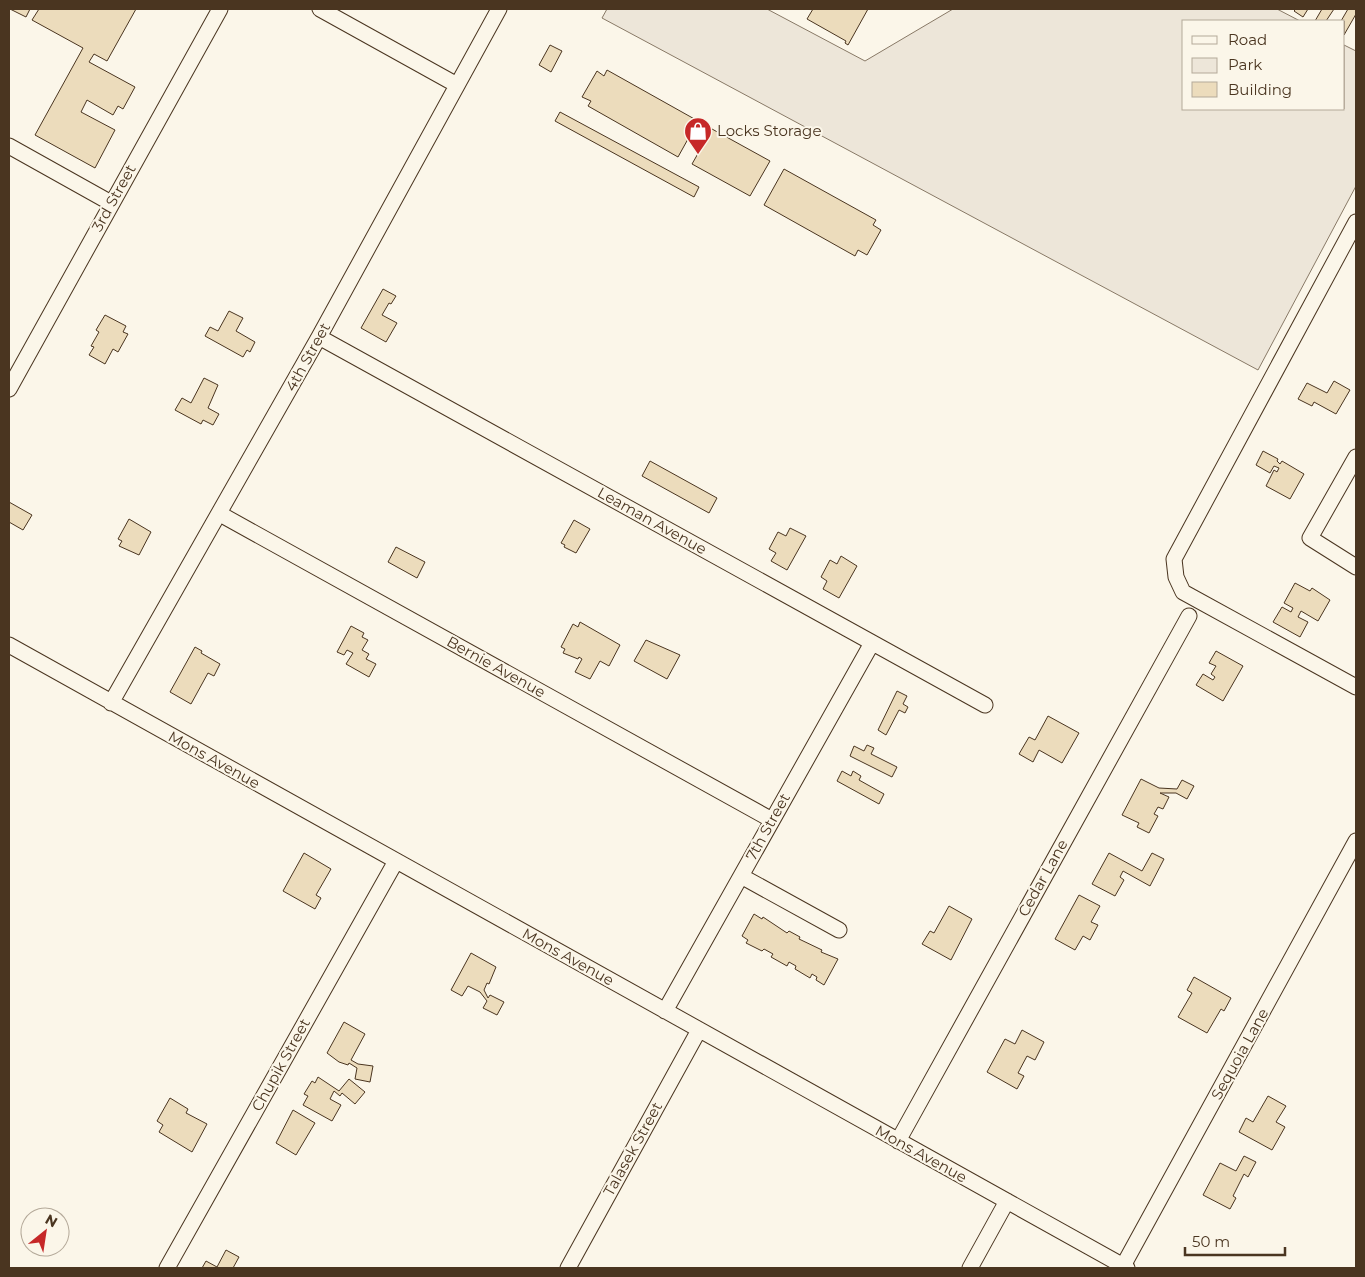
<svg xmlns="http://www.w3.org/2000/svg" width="1365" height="1277" font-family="Montserrat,sans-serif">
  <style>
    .green { fill: #ede6d9; stroke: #887966 }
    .building { fill: #ecdcbc; stroke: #4a3520 }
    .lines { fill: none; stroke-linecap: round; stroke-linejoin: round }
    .minor-casing { stroke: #4a3520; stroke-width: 17 }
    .minor { stroke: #fbf6e9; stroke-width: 15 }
    .labels { text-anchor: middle; stroke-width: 4; stroke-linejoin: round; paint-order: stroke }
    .poi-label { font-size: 15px; fill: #4a3520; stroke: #fbf6e9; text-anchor: start }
    .street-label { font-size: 15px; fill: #4a3520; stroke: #fbf6e9 }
  </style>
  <rect width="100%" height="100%" fill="#fbf6e9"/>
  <path class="green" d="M607,9H767L865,61L953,9H1277L1300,21H1184V109H1344V45L1356,51V186L1258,370L602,18Z"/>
  <path class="building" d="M10,9H30L26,17Z
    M39,9H136L107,61L94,54L89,62L135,87L123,109L118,106L113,115L87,100L81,112L115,130L95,168L35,135L83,48L32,20Z
    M813,9H868L848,45L845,43L846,41L807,19Z
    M1296,9H1308L1303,17L1294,11Z
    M1322,9H1334L1326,21H1315Z
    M1348,9H1356V14L1344,35V21H1341Z
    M550,45L562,51L551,72L539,65Z
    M607,70L698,121L678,157L588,106L591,101L582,97L597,71L604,76Z
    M560,112L699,187L694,197L555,121Z
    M712,129L770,161L750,196L692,164Z
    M784,169L876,220L873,225L881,230L867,255L858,250L855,256L764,205Z
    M383,289L396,296L391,304L389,303L382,315L397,323L386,342L361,328Z
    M229,311L243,318L236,331L255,342L250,352L247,350L243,357L205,336L210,327L218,331Z
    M105,315L126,326L123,332L128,334L118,352L113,349L105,364L89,355L94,347L91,346L99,332L96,330Z
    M204,378L218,385L208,408L219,414L213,425L203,420L201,424L175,410L182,398L191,403Z
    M1334,381L1350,390L1336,414L1314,402L1312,406L1298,399L1307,383L1327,393Z
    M1263,451L1278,459L1277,461L1280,464L1282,461L1304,474L1290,499L1266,486L1274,470L1277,472L1279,468L1274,466L1270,473L1256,465Z
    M650,461L717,498L709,513L642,476Z
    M9,502L32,515L23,530L9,522Z
    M129,519L151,532L139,555L119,546L122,541L118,539Z
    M574,520L590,529L576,553L564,547L565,545L561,543Z
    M790,528L806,536L787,570L771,561L776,553L769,549L778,532L786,536Z
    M396,547L425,562L417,578L388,562Z
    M841,556L857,566L839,598L823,589L827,581L821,577L830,560L837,564Z
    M1295,583L1310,591L1312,588L1330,600L1318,621L1301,611L1298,617L1308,622L1300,637L1273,622L1282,607L1291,612L1293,608L1284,603Z
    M580,622L620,645L609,666L600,661L590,679L575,672L582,659L579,657L578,659L563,653L565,649L561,647L573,624L578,627Z
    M351,626L364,633L362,637L368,640L362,650L369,654L366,659L376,664L369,677L346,664L353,653L347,650L344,655L337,652Z
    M646,640L680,655L667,679L634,661Z
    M195,647L202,651L201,653L220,664L214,676L208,673L191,704L170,692Z
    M1216,651L1243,666L1223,701L1196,685L1203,674L1213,680L1215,677L1211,674L1216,666L1209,663Z
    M897,691L907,696L903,704L908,707L905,713L899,710L886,735L878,730Z
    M1048,716L1079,733L1062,763L1039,750L1033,762L1019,754L1029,737L1035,740Z
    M867,745L874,748L871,754L897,767L892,777L850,756L854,746L864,751Z
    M842,771L851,776L853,771L861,776L859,780L884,794L879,804L837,781Z
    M1141,779L1159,788L1177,789L1182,780L1194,786L1187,799L1176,793H1160L1169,797L1163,809L1158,807L1154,814L1158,816L1149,833L1137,827L1139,823L1122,815Z
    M304,853L331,869L316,895L321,898L315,909L283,891Z
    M1109,853L1142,871L1152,853L1164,859L1150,886L1123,871L1120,877L1124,880L1115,896L1092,884Z
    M1079,895L1100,906L1091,922L1098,925L1090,940L1083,936L1075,950L1055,939Z
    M949,906L972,919L951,960L922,944L930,931L934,933Z
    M754,914L762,919L763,917L787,933L789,931L800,937L799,939L822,950L821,952L838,959L824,985L816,980L817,977L812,974L810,978L795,969L796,966L789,962L787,966L771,957L773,954L764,949L762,951L746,943L748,940L742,936Z
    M471,953L496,967L489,984L487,983L484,990L488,998L490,995L504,1002L497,1015L483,1008L487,1001L480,992L468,986L462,996L451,990Z
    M1194,977L1231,998L1224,1011L1221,1009L1207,1033L1178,1017L1192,993L1187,990Z
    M344,1022L365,1034L351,1060L358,1064L373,1066L370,1082L355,1079L357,1068L349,1063L348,1065L339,1062L327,1053Z
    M1022,1030L1044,1042L1035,1060L1027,1056L1018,1073L1024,1076L1017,1089L987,1072L1005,1039L1015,1044Z
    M318,1077L339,1091L349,1079L365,1092L355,1104L342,1093L340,1096L334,1091L330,1099L341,1105L332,1121L303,1105L308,1096L304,1094L312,1081L315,1083Z
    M1268,1096L1286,1106L1276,1122L1285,1127L1272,1150L1239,1132L1246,1118L1253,1122Z
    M170,1098L188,1109L186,1113L207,1124L192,1152L159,1132L163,1125L157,1121Z
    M293,1110L315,1123L296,1155L276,1143Z
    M1244,1156L1256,1162L1248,1177L1244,1174L1233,1196L1236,1198L1230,1209L1203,1195L1220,1163L1236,1171Z
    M226,1250L239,1257L233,1268H202L206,1261L217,1267Z"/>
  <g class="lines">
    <g class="minor-casing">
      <path id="minor" d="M320,9L457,85
        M9,146L111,203
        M1356,222L1174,559L1176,577L1183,592L1356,687
        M319,337L985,705
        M9,389L220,9
        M1356,457L1310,538L1356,567
        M220,514L772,820
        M9,645L1127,1268
        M111,703L319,337L499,9
        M741,876L839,930
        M665,1011L872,643
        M898,1141L1189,616
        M1123,1266L1356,841
        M167,1268L396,861
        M568,1268L699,1030
        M970,1268L1007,1201"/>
    </g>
    <use href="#minor" class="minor"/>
  </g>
  <defs>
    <g id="shop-pin" transform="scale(1.4375)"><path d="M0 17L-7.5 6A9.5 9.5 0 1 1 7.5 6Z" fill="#c62828" stroke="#fbf6e9"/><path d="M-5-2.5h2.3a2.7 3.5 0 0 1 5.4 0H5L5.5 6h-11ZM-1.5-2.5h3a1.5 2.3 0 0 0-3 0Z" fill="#fff"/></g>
  </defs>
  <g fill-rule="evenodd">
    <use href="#shop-pin" x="698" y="131"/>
  </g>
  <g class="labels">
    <g class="poi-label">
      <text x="717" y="136">Locks Storage</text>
    </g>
    <g class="street-label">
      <text transform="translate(114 198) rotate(-61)" y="5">3rd Street</text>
      <text transform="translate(308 357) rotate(-61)" y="5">4th Street</text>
      <text transform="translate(652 521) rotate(29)" y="5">Leaman Avenue</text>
      <text transform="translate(496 667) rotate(29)" y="5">Bernie Avenue</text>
      <text transform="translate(214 760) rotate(29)" y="5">Mons Avenue</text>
      <text transform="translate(768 827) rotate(-61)" y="5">7th Street</text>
      <text transform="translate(1043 878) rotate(-61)" y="5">Cedar Lane</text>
      <text transform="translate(568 957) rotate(29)" y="5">Mons Avenue</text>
      <text transform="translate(1240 1054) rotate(-61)" y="5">Sequoia Lane</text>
      <text transform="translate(281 1065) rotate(-61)" y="5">Chupik Street</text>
      <text transform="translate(633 1149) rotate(-61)" y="5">Talasek Street</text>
      <text transform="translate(921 1154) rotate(29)" y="5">Mons Avenue</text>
    </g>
  </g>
  <rect width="1365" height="1277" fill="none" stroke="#4a3520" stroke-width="20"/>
  <rect x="1182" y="20" width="162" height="90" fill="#fbf6e9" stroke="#b4a999"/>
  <rect x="1192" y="36" width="25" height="8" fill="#fbf6e9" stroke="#b4a999"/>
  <text x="1228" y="45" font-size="15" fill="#4a3520">Road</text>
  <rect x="1192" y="58" width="25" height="15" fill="#ede6d9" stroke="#b4a999"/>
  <text x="1228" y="70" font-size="15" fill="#4a3520">Park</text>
  <rect x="1192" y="82" width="25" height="15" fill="#ecdcbc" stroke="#b4a999"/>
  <text x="1228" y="95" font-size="15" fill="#4a3520">Building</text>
  <g transform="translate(45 1232) rotate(30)"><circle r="24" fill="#fbf6e9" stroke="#b4a999"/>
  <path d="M0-4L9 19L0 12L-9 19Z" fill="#c62828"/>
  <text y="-8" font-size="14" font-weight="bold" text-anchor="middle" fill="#4a3520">N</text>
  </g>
  <path d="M1185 1247v8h100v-8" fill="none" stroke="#4a3520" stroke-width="2.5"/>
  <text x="1192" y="1247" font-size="15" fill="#4a3520" stroke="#fbf6e9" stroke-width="4" paint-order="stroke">50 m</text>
</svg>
